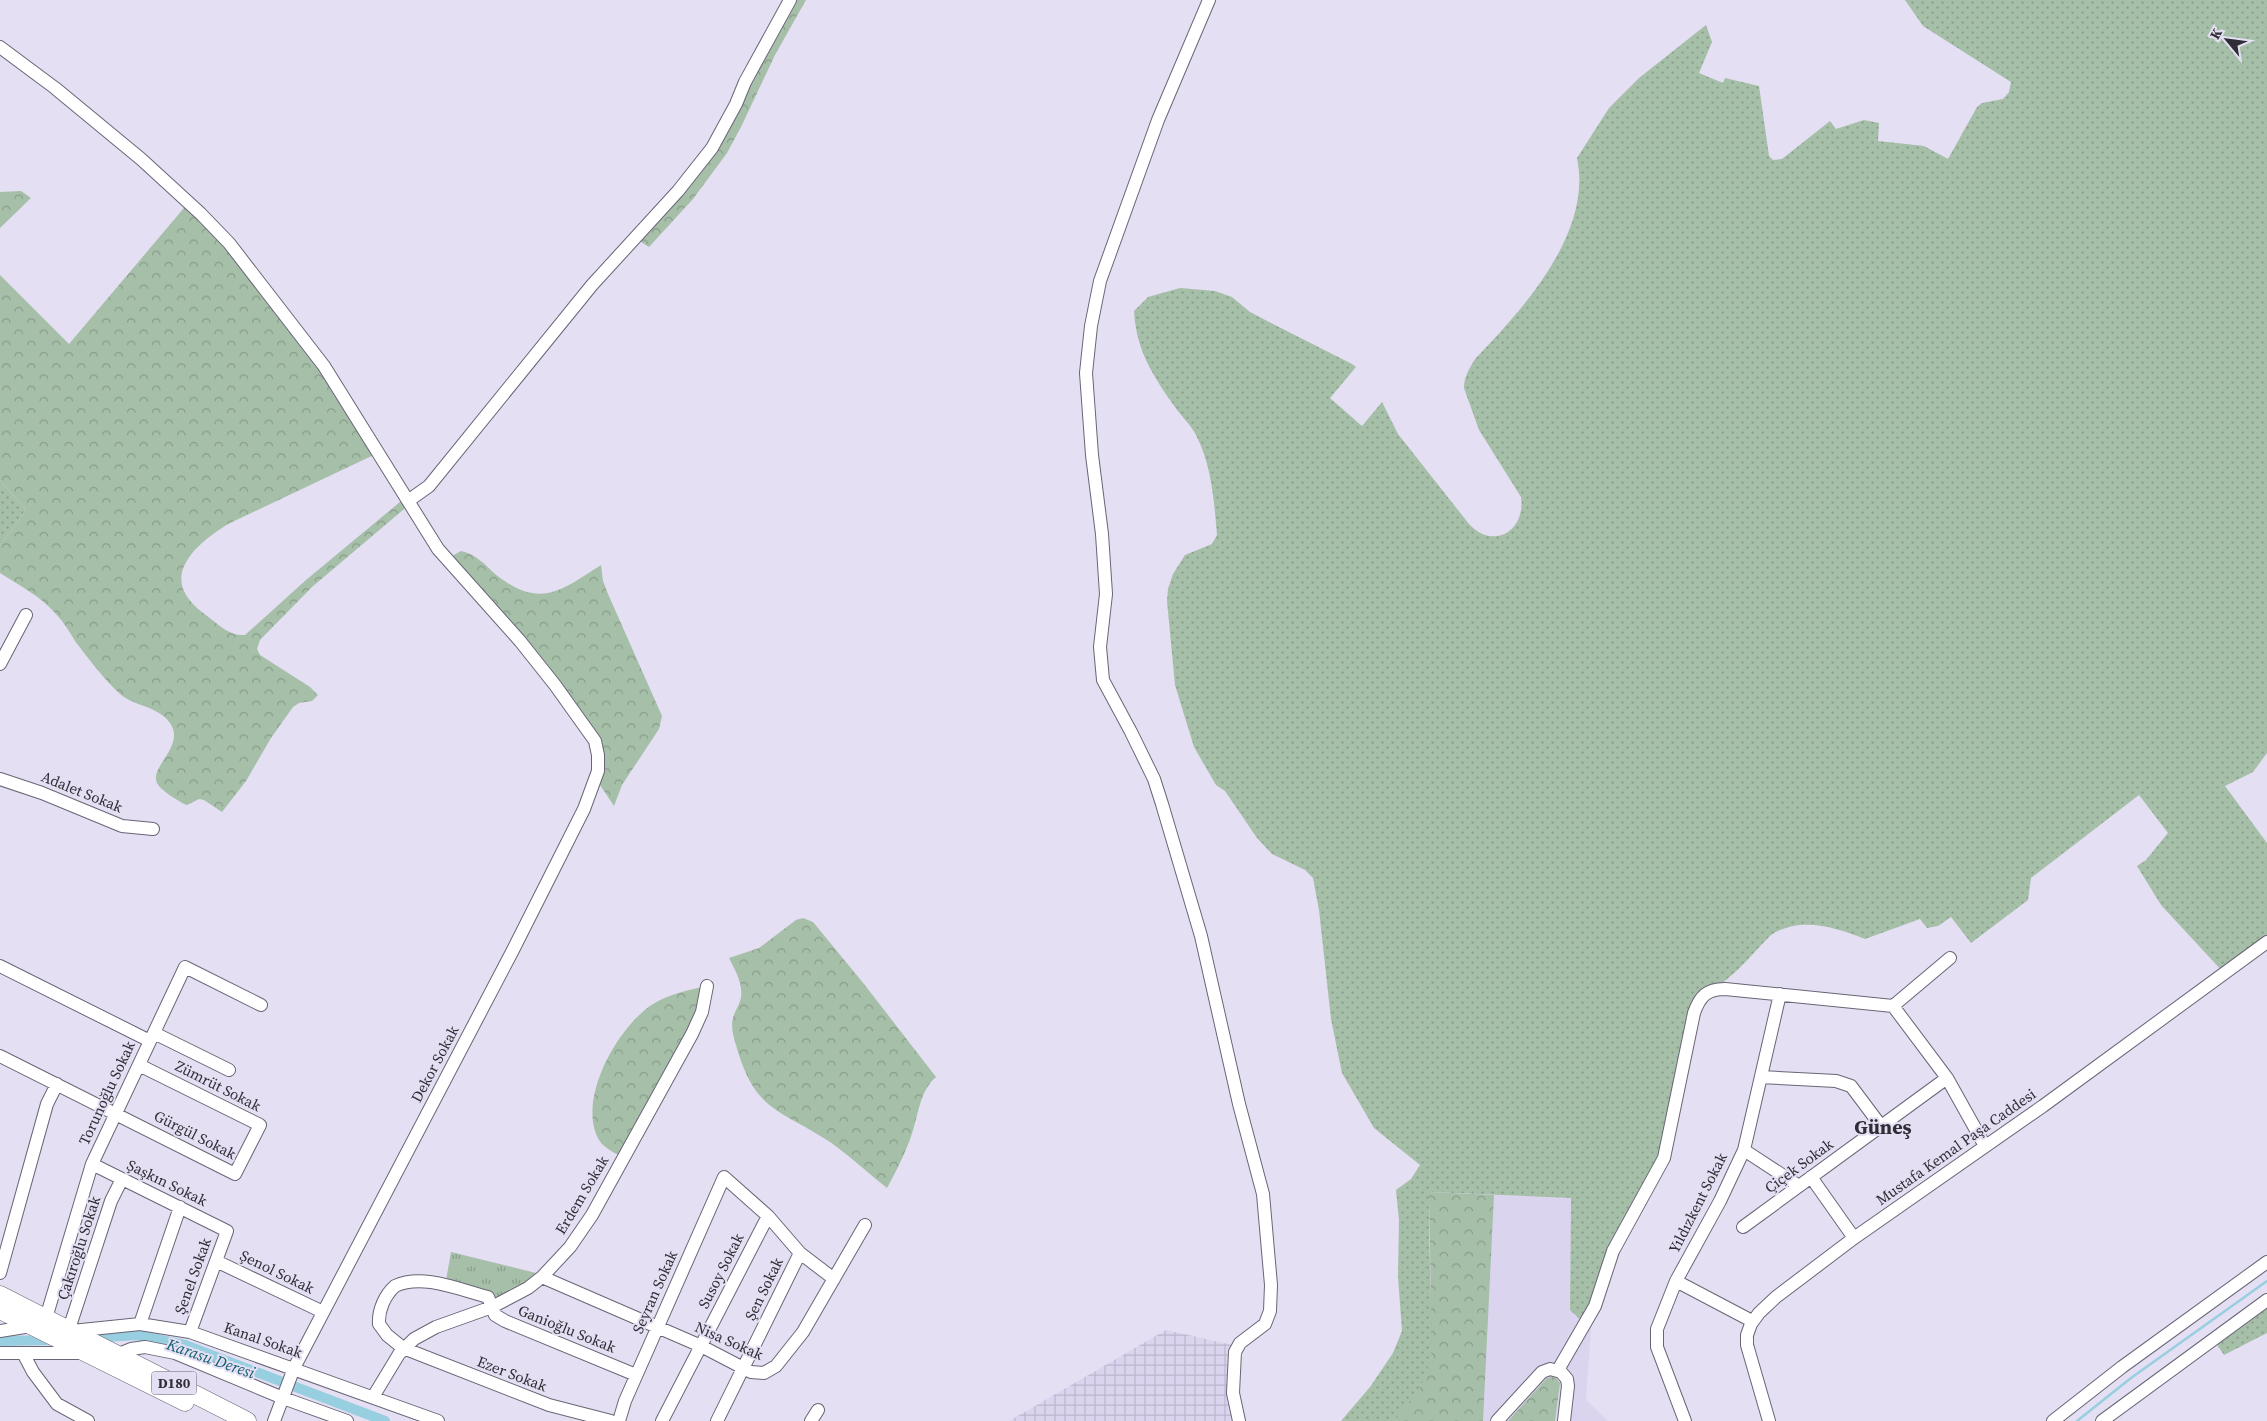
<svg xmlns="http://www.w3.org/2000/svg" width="2267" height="1421" font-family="'Source Serif 4',serif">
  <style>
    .built { fill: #dbd4ef }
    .industrial { fill: url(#industrial-grid) }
    .grass { fill: url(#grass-dots) }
    .forest { fill: url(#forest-crowns) }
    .park { fill: url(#park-tufts) }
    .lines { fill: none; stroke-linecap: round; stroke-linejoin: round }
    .stream { stroke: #98cfe0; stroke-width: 2.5 }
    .canal { stroke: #98cfe0; stroke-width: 10 }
    .minor-casing { stroke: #696576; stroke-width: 14 }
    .highway-casing { stroke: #696576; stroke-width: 19 }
    .minor { stroke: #fff; stroke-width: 12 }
    .highway { stroke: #fff; stroke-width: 18 }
    .labels { text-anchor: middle; stroke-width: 4; stroke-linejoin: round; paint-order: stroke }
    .shield { fill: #e4dff3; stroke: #65626e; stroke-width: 1 }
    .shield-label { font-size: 14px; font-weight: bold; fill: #2f2d35 }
    .street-label { font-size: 15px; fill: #2f2d35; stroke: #e4dff3 }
    .water-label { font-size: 16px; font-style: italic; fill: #176071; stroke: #e4dff3 }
    .district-label { font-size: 20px; font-weight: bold; fill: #2f2d35; stroke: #e4dff3 }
  </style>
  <defs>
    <pattern id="industrial-grid" width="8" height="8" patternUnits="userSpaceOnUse" patternTransform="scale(1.25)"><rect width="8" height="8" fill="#dbd4ef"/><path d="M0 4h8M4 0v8" fill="none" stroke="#bcb6ce"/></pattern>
    <pattern id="grass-dots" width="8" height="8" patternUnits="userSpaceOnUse" patternTransform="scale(1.25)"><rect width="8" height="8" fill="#a6bfa8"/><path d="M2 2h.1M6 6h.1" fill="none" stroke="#889c8a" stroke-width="1.8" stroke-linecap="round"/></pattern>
    <pattern id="forest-crowns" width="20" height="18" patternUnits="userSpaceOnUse" patternTransform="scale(1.25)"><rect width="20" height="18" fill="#a6bfa8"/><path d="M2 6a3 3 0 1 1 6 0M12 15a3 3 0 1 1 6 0" fill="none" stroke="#889c8a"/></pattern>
    <pattern id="park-tufts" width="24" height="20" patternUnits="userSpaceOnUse" patternTransform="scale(1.25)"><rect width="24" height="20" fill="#a6bfa8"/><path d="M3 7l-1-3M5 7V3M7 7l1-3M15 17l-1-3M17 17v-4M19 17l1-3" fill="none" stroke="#889c8a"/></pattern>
  </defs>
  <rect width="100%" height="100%" fill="#e4dff3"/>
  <path class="built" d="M1429,1192L1571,1198L1570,1309L1591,1329L1586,1400L1608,1421H1395Z"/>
  <path class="industrial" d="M1166,1330L1237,1346L1239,1421H1009Z"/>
  <path class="grass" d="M1905,0H2267V753L2253,772L2225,786L2267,843V942L2224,973L2161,905L2137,866L2146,860L2168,833L2139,795L2031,878L2028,900L1971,943L1951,917L1938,926L1927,928L1920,919L1865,939C1835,927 1800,916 1771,935C1749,957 1731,982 1702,995L1667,1150L1619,1240L1585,1324L1570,1310L1571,1198L1430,1192C1428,1227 1430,1263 1431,1299C1433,1322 1436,1348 1429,1370C1423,1390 1408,1406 1395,1421H1341L1370,1387L1393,1353L1402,1331L1398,1277L1399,1220L1396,1190L1411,1179L1420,1165L1374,1128L1342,1073L1331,1019L1319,910L1313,878L1305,870L1272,854L1257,838L1225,791L1216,785L1194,747L1175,685L1167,601L1168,589L1173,574L1185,555L1212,544L1217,535C1214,501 1212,466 1196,435C1191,425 1181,416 1175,407C1153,376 1136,350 1134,311L1148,297L1180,288L1215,291L1232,297L1250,312L1275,325L1352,364L1356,367L1330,398L1362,426L1382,402L1398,434L1469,524C1494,551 1526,530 1521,497L1479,430L1464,388C1464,377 1469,369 1475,359C1523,309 1593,233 1577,158L1609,108L1639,78L1706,25L1712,42L1699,73L1723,83L1725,78L1759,86L1769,156L1773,160L1782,159L1830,121L1836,129L1864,120L1879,123L1878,141L1924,146L1948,159L1977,107L1982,103L2003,99L2009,92L2011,82L1923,26Z
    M0,481L25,508L23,515L0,545Z
    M2267,1300V1333L2224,1355L2213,1339Z"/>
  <path class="forest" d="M790,0H806L775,55L741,127L727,153L693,199L649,247L635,238L697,168Z
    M21,191L31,198L0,228V192Z
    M189,202L229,243L378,453L228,524C206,538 168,565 186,595C192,605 202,612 211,619C221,627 231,636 245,635L306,580L406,497L410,504L312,587L260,640L257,649L260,655L310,687L318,695L312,701L299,703L293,707L271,738L246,781L222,812L204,800L199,799L187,805L184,804C176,799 161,791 157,783C149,767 186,746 170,723C157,705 134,707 119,693C103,678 88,658 75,641C69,631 63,621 55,613C40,596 19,585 0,573V545L23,515L25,508L0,481V275L69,344Z
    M461,551C476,554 484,564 495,574C539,609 559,592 601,565L603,581L608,594L662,716L659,729L622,785L614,806L596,779L595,741L447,559Z
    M803,918L813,922L864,984L936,1077C918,1092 918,1121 909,1142C903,1158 895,1173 887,1188C868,1173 850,1156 830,1142C778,1108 755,1112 736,1045C733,1035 730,1025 734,1015C736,1009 740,1004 741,997C743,983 735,970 729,958L759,948L796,920Z
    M707,986L704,1005L624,1158C615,1153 605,1149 599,1140C576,1100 618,1026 653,1004C669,994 689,990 707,986Z
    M1429,1192L1494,1195L1483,1421H1395L1421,1386L1432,1357Z
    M1552,1377L1556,1378L1560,1383L1555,1421H1508L1547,1378Z"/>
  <path class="park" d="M451,1252L544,1275L492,1307L488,1297L445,1286Z"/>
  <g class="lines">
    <path class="stream" d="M2077,1421L2131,1378L2267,1281"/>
    <path class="canal" d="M91,1338L137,1335L185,1345L385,1421
      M0,1341L54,1340"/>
    <g class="minor-casing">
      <path id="minor" d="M1209,0L1158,120L1100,281L1091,326L1086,373L1092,455L1102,534L1106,594L1100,647L1103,680L1131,732L1154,779L1162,804L1201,936L1239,1104L1263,1194L1271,1285L1270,1311L1265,1324L1240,1343L1235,1352L1233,1393L1239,1421
        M0,47L55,88L141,159L201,214L229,243L324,366L438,549L520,641L555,685L595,741L598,755V771L584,809L513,950L294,1368L274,1421
        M408,501L429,486L592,285L678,191L712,148L736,104L745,82L790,0
        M0,664L26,615
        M0,779L42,793L122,826L153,829
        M0,966L150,1041
        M1893,1006L1950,958
        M154,1033L229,1070
        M0,1056L235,1174L260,1125L139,1065
        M1761,1077L1836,1081L1851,1086L1881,1126
        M1744,1150L1799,1186
        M92,1164L227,1231L190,1332
        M1811,1177L1854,1238
        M1743,1227L1947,1078
        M216,1261L323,1312
        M0,1273L47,1104L57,1084
        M542,1277L701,1346L751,1372L764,1373L776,1366L803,1332L865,1225
        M1676,1281L1752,1321
        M46,1318L92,1164L185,967L261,1005
        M140,1324L180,1207
        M69,1329L111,1201L122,1179
        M0,1331L31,1326
        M72,1331L140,1324L190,1332L438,1421
        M0,1353H83
        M23,1353L33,1372L57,1404L88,1421
        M119,1354L131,1349L145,1347L175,1353L283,1398L347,1421
        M1558,1370L1595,1306L1613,1251L1664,1158L1694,1013C1700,996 1707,989 1725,989L1893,1006L1947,1078L1985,1146
        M373,1397L399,1354L414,1339L436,1327L492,1307L528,1288L542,1277L570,1247L592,1215L692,1034L702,1012L707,986
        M611,1421L549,1405L403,1348L387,1335L379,1324C378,1310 385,1295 395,1286C423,1273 460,1290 488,1297L495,1315L505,1321L636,1375
        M619,1421L625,1401L724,1177L768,1216L800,1253L834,1279
        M662,1421L768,1216
        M717,1421L800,1253
        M811,1421L818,1410
        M1497,1421L1542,1372L1550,1369L1561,1372L1567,1379L1568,1386L1564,1421
        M1685,1421L1657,1347V1329L1676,1281L1720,1201L1744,1150L1780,994
        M1769,1421L1747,1345V1335L1751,1324L1759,1313L1776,1297L1854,1238L2043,1106L2267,942
        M2053,1421L2122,1367L2267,1262
        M2102,1421L2267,1300"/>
    </g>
    <g class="highway-casing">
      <path id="highway" d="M0,1295L247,1421
        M0,1310L185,1402"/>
    </g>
    <use href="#minor" class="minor"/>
    <use href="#highway" class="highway"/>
  </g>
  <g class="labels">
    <rect class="shield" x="151.5" y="1371.5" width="45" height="23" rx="4"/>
    <g class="shield-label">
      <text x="174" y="1388">D180</text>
    </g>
    <g class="street-label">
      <text transform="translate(82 792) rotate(22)" y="5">Adalet Sokak</text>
      <text transform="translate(435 1064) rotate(-62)" y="5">Dekor Sokak</text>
      <text transform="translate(218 1086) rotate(27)" y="5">Zümrüt Sokak</text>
      <text transform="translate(107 1093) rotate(-65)" y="5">Torunoğlu Sokak</text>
      <text transform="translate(195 1135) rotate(27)" y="5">Gürgül Sokak</text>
      <text transform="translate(1956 1147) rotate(-35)" y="5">Mustafa Kemal Paşa Caddesi</text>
      <text transform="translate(1799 1166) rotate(-36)" y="5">Çiçek Sokak</text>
      <text transform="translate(167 1183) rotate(26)" y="5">Şaşkın Sokak</text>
      <text transform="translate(582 1195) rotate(-59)" y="5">Erdem Sokak</text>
      <text transform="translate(1698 1203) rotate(-63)" y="5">Yıldızkent Sokak</text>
      <text transform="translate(79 1248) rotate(-72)" y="5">Çakıroğlu Sokak</text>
      <text transform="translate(721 1271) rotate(-63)" y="5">Susoy Sokak</text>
      <text transform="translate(277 1272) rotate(26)" y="5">Şenol Sokak</text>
      <text transform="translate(193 1276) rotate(-70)" y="5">Şenel Sokak</text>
      <text transform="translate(764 1289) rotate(-64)" y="5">Şen Sokak</text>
      <text transform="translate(655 1292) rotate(-66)" y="5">Seyran Sokak</text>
      <text transform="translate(567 1329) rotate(22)" y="5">Ganioğlu Sokak</text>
      <text transform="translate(263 1340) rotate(19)" y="5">Kanal Sokak</text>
      <text transform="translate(729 1341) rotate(24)" y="5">Nisa Sokak</text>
      <text transform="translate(512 1374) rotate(21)" y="5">Ezer Sokak</text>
    </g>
    <g class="water-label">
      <text transform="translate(211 1358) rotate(19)" y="6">Karasu Deresi</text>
    </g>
    <g class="district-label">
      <text x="1883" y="1134">Güneş</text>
    </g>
  </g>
  <g transform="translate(2227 40) rotate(299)" stroke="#e4dff3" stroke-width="4" paint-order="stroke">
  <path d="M0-4L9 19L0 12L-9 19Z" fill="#2f2d35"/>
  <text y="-8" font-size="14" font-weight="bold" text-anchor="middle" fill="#2f2d35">K</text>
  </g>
</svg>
